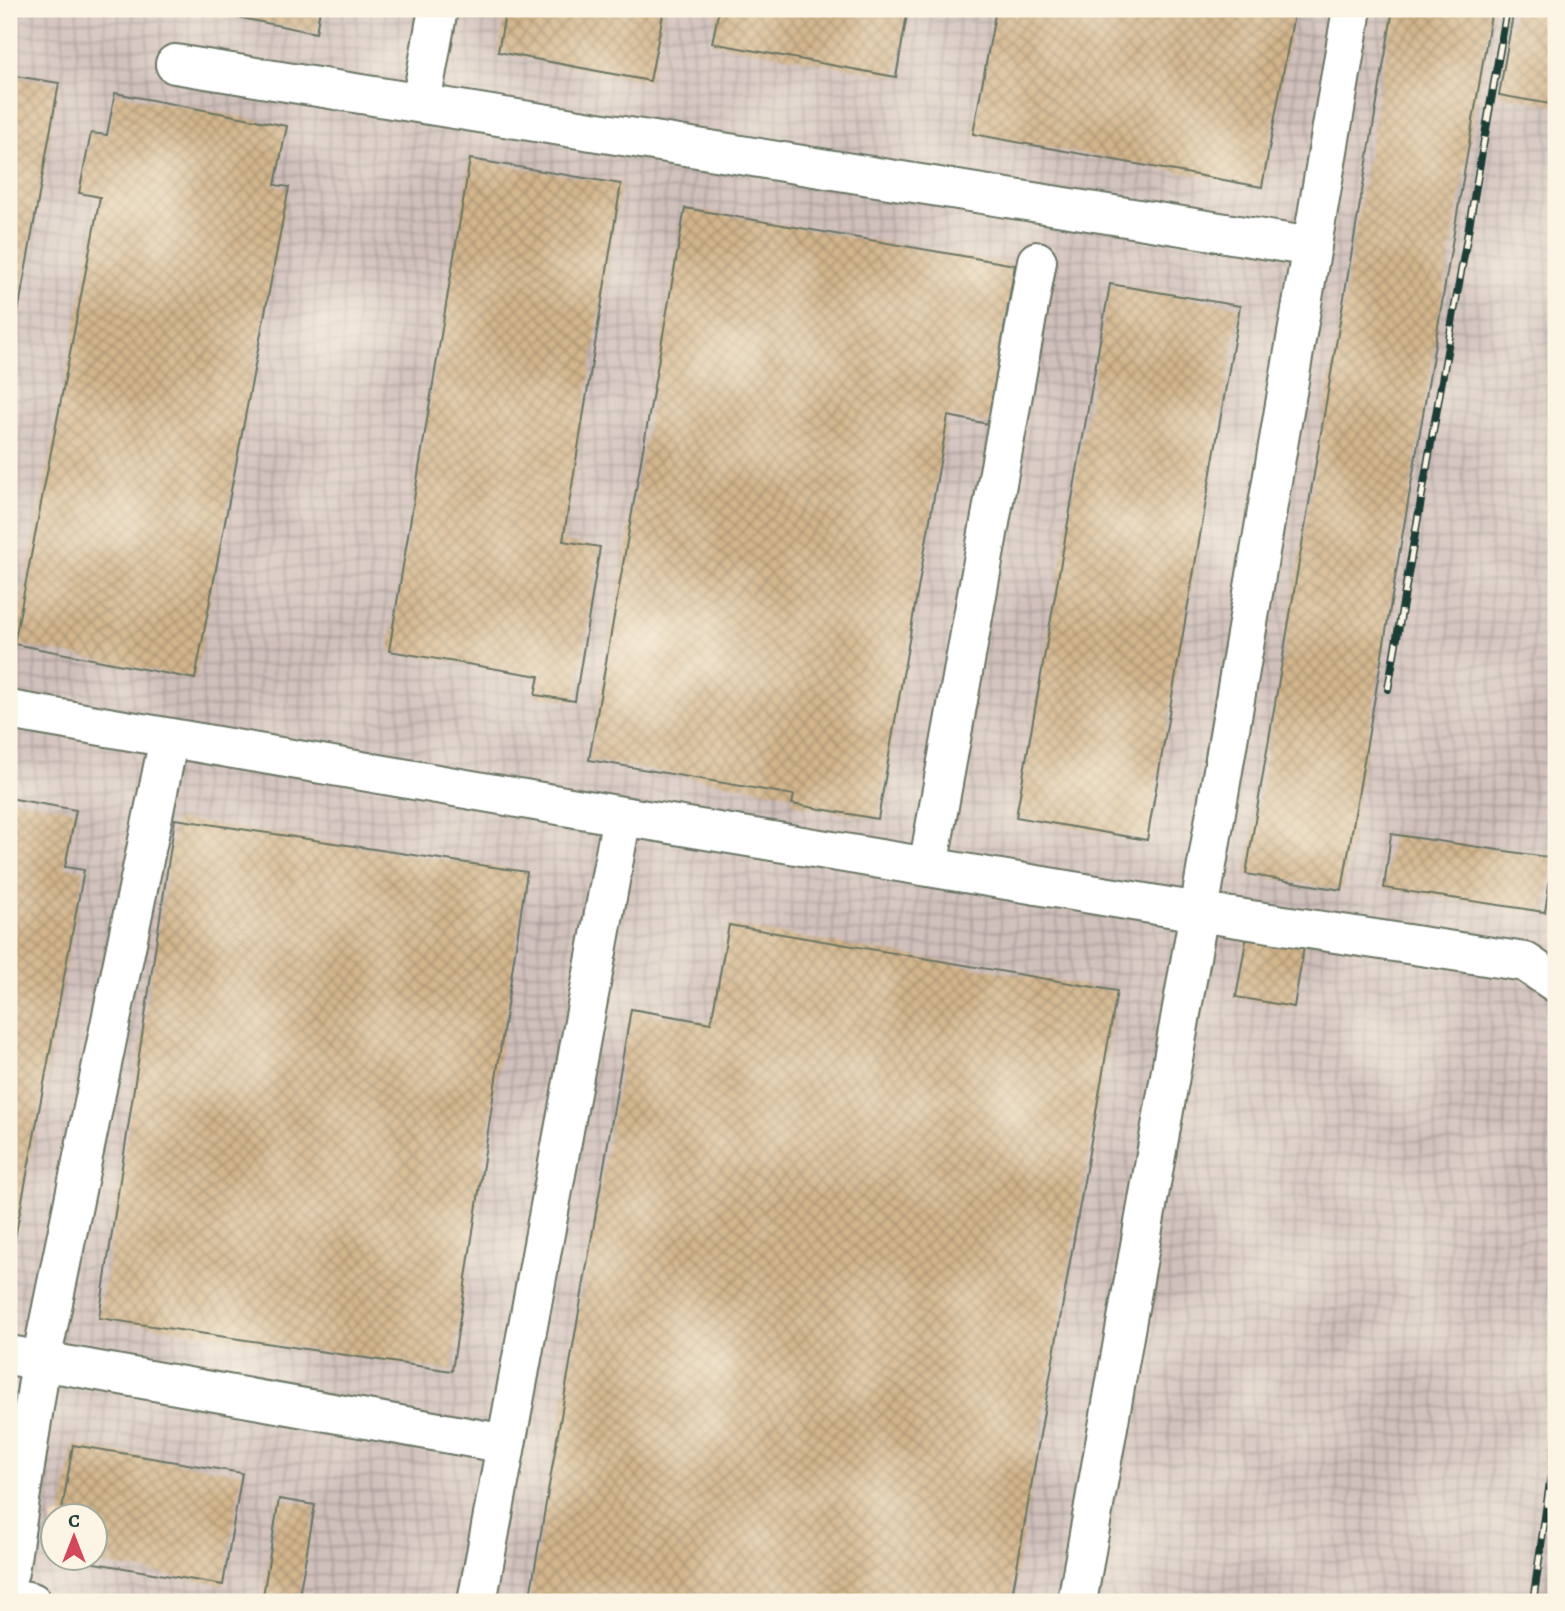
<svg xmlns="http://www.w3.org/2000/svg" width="1565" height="1611" font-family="Alegreya,serif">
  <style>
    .industrial { fill: url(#industrial-grid); fill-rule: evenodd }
    .building { fill: url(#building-cross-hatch) }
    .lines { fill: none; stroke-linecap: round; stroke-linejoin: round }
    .minor-casing { stroke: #697564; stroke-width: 42 }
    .minor { stroke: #fff; stroke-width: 38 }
    .rail-casing { stroke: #1f3d34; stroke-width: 8 }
    .rail { stroke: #fcf5e5; stroke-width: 5; stroke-dasharray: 16; stroke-linecap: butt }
  </style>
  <defs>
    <pattern id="industrial-grid" width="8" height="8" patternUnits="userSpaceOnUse" patternTransform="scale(1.75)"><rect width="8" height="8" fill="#d0c0bc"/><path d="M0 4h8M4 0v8" fill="none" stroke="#a89d9a"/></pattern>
    <pattern id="building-cross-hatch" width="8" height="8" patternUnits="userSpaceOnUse" patternTransform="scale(1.75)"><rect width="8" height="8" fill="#d4b68d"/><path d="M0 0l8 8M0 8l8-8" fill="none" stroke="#ab9574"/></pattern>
  </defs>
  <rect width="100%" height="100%" fill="#fcf5e5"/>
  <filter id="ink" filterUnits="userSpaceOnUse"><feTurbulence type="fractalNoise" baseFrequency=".0143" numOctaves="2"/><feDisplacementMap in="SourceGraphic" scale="14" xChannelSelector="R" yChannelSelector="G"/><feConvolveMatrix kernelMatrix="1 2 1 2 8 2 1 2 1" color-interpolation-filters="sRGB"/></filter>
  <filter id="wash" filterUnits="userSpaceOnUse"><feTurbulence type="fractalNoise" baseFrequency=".00686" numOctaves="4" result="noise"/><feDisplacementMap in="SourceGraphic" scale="28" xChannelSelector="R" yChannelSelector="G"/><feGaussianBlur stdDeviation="1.57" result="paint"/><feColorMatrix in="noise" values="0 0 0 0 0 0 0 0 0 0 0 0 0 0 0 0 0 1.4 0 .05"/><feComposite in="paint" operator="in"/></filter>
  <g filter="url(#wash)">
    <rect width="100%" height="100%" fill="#f3dcbd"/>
    <path class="industrial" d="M9,9H1556V1602H9ZM52,1516H94V1558H52Z"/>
    <g id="blocks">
      <path class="building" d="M201,9H320L316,33L201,10Z
        M506,9H664L650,81L498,52Z
        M719,9H908L896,77L712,43Z
        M996,9H1295L1262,187L973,134Z
        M1393,9H1492L1342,890L1246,874Z
        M1514,9H1556V105L1499,95Z
        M9,75L59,83L10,357H9Z
        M115,93L287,126L275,185L289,187L195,679L14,644L100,197L79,193L91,133L107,135Z
        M470,159L621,184L563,541L600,547L575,701L535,695L539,676L389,651Z
        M685,208L1015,265L988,424L948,416L878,819L792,804L794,795L589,760Z
        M1110,284L1240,306L1147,840L1016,817Z
        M1555,585L1556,586V603L1552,602Z
        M9,798L76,810L65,867L84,870L10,1265L9,1264Z
        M175,819L527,872L452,1371L99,1318Z
        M1391,834L1553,858L1545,912L1384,888Z
        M729,925L1117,991L1011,1602H529L631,1009L711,1023Z
        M1248,930L1305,940L1294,1007L1236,997Z
        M73,1445L242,1473L223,1585L77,1560V1558H94V1516H61Z
        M279,1499L315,1505L298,1602H262Z"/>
    </g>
  </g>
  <g filter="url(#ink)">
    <use href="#blocks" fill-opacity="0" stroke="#697564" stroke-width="2"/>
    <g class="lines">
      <g class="minor-casing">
        <path id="minor" d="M175,64L1312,247
          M421,103L438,9
          M9,710L622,816
          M928,867L1037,261
          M9,1355L506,1444
          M9,1572L41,1361L169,738
          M9,1597L32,1602
          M477,1602L622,816L1199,912L1525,962L1556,983
          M1077,1602L1199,912L1352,9"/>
      </g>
      <use href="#minor" class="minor"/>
      <g class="rail-casing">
        <path id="rail" d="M1388,689L1507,9
          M1533,1602L1556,1440"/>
      </g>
      <use href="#rail" class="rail"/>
    </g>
  </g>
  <rect width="1565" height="1611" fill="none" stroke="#fcf5e5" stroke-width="35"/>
  <g transform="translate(74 1537)"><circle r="33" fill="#fcf5e5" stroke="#a4ab9e" stroke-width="2"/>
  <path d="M0-5L12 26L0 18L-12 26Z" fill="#d1495b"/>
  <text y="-10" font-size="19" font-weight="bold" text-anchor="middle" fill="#1f3d34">С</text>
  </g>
</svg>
